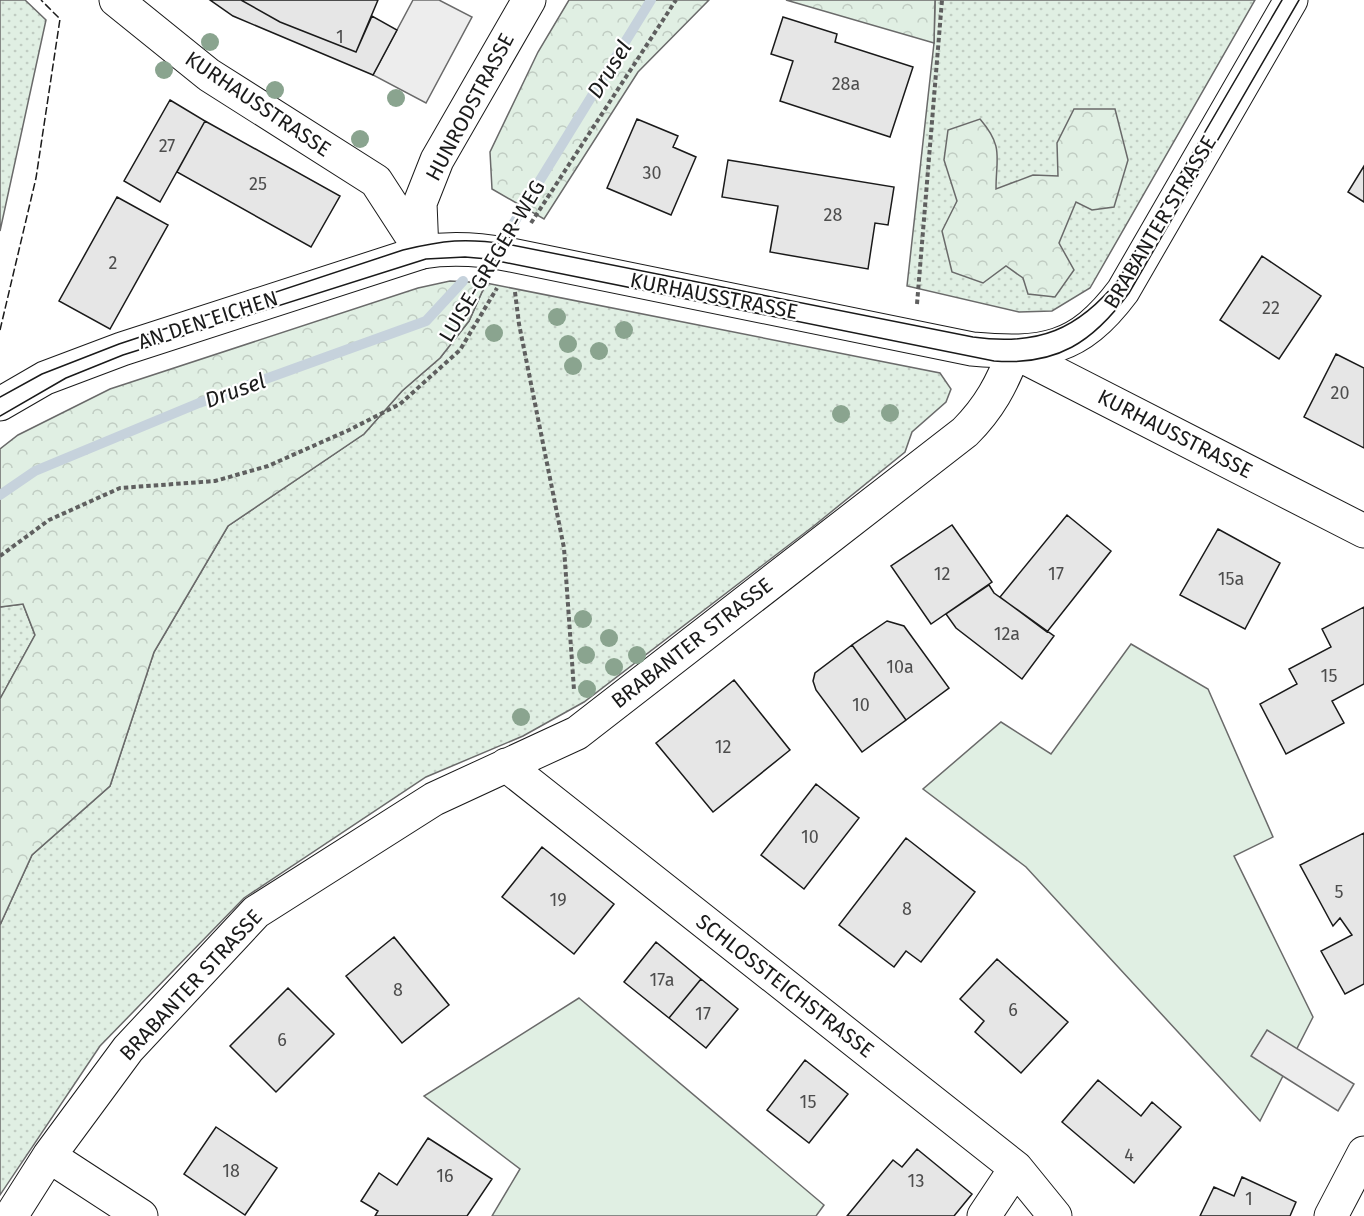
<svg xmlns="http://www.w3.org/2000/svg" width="1364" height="1216" font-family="'Fira Sans',sans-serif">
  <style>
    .grass { fill: url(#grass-dots); stroke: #6a6a6a; stroke-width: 1.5 }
    .forest { fill: url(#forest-crowns); stroke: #6a6a6a; stroke-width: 1.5 }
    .garden { fill: #e0efe3; stroke: #6a6a6a; stroke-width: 1.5 }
    .parking { fill: #ededed; stroke: #6a6a6a; stroke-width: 1.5 }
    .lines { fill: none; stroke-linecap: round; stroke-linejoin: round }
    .stream { stroke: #c6d2dc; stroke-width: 10 }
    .building { fill: #e6e6e6; stroke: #1a1a1a; stroke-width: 1.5 }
    .minor-casing { stroke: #1a1a1a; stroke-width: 35 }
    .tertiary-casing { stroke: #1a1a1a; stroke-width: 35 }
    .path { stroke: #5f5f5f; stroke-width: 4; stroke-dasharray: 4.5 3; stroke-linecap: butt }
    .minor { stroke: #fff; stroke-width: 33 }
    .tertiary { stroke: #fff; stroke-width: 33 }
    .tram { stroke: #1a1a1a; stroke-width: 1.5 }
    .fence { stroke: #1a1a1a; stroke-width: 1.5; stroke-dasharray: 8 3; stroke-linecap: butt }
    .tree { fill: #8aa48f }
    .labels { text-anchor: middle; stroke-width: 4.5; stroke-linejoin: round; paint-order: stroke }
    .number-label { font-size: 18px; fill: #4d4d4d }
    .street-label { font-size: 21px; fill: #1a1a1a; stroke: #fff }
    .water-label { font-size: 22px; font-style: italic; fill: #1a1a1a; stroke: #fff }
  </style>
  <defs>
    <pattern id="grass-dots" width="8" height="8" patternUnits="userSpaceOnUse" patternTransform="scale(1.5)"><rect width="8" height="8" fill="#e0efe3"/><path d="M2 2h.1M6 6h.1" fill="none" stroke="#c0ccc2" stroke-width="1.8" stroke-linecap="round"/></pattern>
    <pattern id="forest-crowns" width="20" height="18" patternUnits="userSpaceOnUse" patternTransform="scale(1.5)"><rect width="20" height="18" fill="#e0efe3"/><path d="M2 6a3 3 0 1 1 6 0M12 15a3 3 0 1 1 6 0" fill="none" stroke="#c0ccc2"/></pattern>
  </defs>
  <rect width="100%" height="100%" fill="#fff"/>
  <path class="grass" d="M0,0H25L46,20L0,231Z
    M935,0H1255L1090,288L1052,311L1019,312L907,286L934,43Z
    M486,283L940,373L951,389L946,402L912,432L905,452L815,525L584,702L523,736L426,777L244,898L100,1046L0,1195V925L32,855L110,786L154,652L228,526L364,434L402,391L440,358L469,321Z
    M23,604L35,635L0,699V607Z"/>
  <path class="forest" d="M569,0H709L638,72L544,219L492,189L490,152L538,52Z
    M786,0H935L934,43Z
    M1074,109H1115L1128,160L1114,207L1092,210L1076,202L1059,243L1074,270L1055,297L1028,294L1023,278L1006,266L983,283L952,272L942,231L957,201L944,160L948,130L980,119C1004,147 996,157 996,189L1033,175L1058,176L1057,143Z
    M450,281L486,283L469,321L440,358L402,391L364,434L228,526L154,652L110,786L32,855L0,925V699L35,635L23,604L0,607V449L18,435L110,389L418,288Z"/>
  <path class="garden" d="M1131,644L1208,689L1273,837L1234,856L1313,1017L1260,1121L1026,867L923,789L1001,722L1051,754Z
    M579,998L824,1205L816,1216H492L520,1169L424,1096Z"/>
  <path class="parking" d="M413,0H439L472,17L426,103L373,75Z
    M1267,1030L1354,1084L1338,1111L1251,1056Z"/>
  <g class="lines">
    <path class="stream" d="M510,229L651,0
      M0,495L35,471L199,403L426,321L463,281"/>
  </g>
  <path class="building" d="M210,0H241L280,22L356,52L372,16L397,30L373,75L233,16Z
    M241,0H378L356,52L280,22Z
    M783,17L837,34L835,42L913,67L890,137L780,101L793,61L771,54Z
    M170,100L205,121L160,202L124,181Z
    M637,119L678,136L673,147L696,157L671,215L607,188Z
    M205,121L340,196L311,247L177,172Z
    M728,160L894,187L888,225L875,223L868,269L770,252L778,206L722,197Z
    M1364,166V202L1348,192Z
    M117,197L168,225L110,329L59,301Z
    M1262,256L1321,296L1279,359L1220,320Z
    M1336,354L1364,368V448L1304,417Z
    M1067,515L1111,551L1047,632L1000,597Z
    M952,525L992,582L931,624L891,566Z
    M1218,529L1280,563L1245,629L1180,595Z
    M989,585L994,593L1054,636L1022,679L956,628L946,614Z
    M1364,607V684L1332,701L1344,723L1286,754L1260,704L1297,684L1289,669L1331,647L1322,629Z
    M887,621L904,626L949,688L906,720L852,645Z
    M852,645L906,720L862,752L816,690L813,681L815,673Z
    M734,680L790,750L713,812L656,743Z
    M816,784L859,818L804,889L761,855Z
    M1364,833V984L1345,994L1321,951L1352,935L1340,918L1333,926L1300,865Z
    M906,838L975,892L921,962L906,951L894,967L839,925Z
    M542,847L614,904L574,954L502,897Z
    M394,937L449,1005L402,1043L346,976Z
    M656,942L701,979L669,1018L624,982Z
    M997,959L1068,1022L1021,1073L975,1032L984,1021L960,999Z
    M701,979L738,1009L706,1048L669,1018Z
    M288,988L334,1034L276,1092L230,1046Z
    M805,1060L848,1094L809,1143L767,1110Z
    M1098,1080L1141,1116L1152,1102L1181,1127L1134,1183L1062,1122Z
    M216,1127L277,1168L245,1215L184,1174Z
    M428,1138L492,1179L467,1216H375L378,1211L361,1201L379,1173L397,1185Z
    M917,1149L972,1194L954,1216H847L893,1160L902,1167Z
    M1242,1177L1296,1202L1290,1216H1200L1214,1187L1234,1196Z"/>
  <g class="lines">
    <g class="minor-casing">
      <path id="minor" d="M422,252L420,203L437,160L529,0
        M506,765L1016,1168L1055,1216
        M49,1156L141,1216
        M11,1216L49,1156L128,1049L256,912L434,799L577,733L965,432C989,408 1002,384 1014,352L1364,531
        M984,1216L1016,1168
        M1331,1216L1364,1153"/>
    </g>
    <g class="tertiary-casing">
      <path id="tertiary" d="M116,0L209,75L376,181L422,252
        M0,404L45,378L122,349L422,252C453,247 480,249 511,255L972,349C1043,355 1078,351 1123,291L1291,0"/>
    </g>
    <path class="path" d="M531,223L676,0
      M515,292L519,324L564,548L574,690
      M917,304L942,0
      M0,556L49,520L120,488L215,481L268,466L349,430L400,404L460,350L497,288"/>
    <use href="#minor" class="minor"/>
    <use href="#tertiary" class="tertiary"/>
    <path class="tram" d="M0,397L42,374L119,344L403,250C444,240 465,238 507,244L973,337C1038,346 1078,330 1119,279L1282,0
      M0,416L66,378L123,355L426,259L465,257L488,259L994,361C1057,366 1093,342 1129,293L1299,0"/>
    <path class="fence" d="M0,330L36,178L60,19L41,0"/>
  </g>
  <g class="tree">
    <circle cx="210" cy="42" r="9"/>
    <circle cx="164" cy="70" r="9"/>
    <circle cx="275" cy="90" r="9"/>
    <circle cx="396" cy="98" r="9"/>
    <circle cx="360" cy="139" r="9"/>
    <circle cx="557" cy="317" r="9"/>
    <circle cx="624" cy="330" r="9"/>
    <circle cx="494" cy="333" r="9"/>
    <circle cx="568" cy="344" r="9"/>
    <circle cx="599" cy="351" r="9"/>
    <circle cx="573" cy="366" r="9"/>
    <circle cx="890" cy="413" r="9"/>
    <circle cx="841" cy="414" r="9"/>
    <circle cx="583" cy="619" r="9"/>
    <circle cx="609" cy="638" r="9"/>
    <circle cx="586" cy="655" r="9"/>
    <circle cx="637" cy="655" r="9"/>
    <circle cx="614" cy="667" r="9"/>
    <circle cx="587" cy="689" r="9"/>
    <circle cx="521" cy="717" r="9"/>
  </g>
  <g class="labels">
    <g class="number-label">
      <text x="340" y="43">1</text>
      <text x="846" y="90">28a</text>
      <text x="167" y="152">27</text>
      <text x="652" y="179">30</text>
      <text x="258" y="190">25</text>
      <text x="833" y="221">28</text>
      <text x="113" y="269">2</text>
      <text x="1271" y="314">22</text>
      <text x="1340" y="399">20</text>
      <text x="942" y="580">12</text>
      <text x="1056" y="580">17</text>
      <text x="1231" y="585">15a</text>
      <text x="1007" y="640">12a</text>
      <text x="900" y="673">10a</text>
      <text x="1329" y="682">15</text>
      <text x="861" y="711">10</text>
      <text x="723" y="753">12</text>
      <text x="810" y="843">10</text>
      <text x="1339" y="898">5</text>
      <text x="558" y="906">19</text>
      <text x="907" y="915">8</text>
      <text x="662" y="986">17a</text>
      <text x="398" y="996">8</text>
      <text x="1013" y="1016">6</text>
      <text x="703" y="1020">17</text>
      <text x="282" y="1046">6</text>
      <text x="808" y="1108">15</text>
      <text x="1129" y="1161">4</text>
      <text x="231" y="1177">18</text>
      <text x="445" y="1182">16</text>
      <text x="916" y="1187">13</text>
      <text x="1249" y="1205">1</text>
    </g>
    <g class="street-label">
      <text transform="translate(258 104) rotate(34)" y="7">KURHAUSSTRASSE</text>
      <text transform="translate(470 107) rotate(-62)" y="7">HUNRODSTRASSE</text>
      <text transform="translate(1160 222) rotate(-59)" y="7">BRABANTER STRASSE</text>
      <text transform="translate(492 261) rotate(-59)" y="7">LUISE-GREGER-WEG</text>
      <text transform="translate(714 296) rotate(11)" y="7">KURHAUSSTRASSE</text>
      <text transform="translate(208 320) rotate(-18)" y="7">AN DEN EICHEN</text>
      <text transform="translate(1175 434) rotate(27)" y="7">KURHAUSSTRASSE</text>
      <text transform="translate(692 643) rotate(-38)" y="7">BRABANTER STRASSE</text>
      <text transform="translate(191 985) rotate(-47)" y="7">BRABANTER STRASSE</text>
      <text transform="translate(785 986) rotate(38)" y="7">SCHLOSSTEICHSTRASSE</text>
    </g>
    <g class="water-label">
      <text transform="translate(609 69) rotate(-58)" y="8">Drusel</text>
      <text transform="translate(235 390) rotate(-20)" y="8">Drusel</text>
    </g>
  </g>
</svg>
